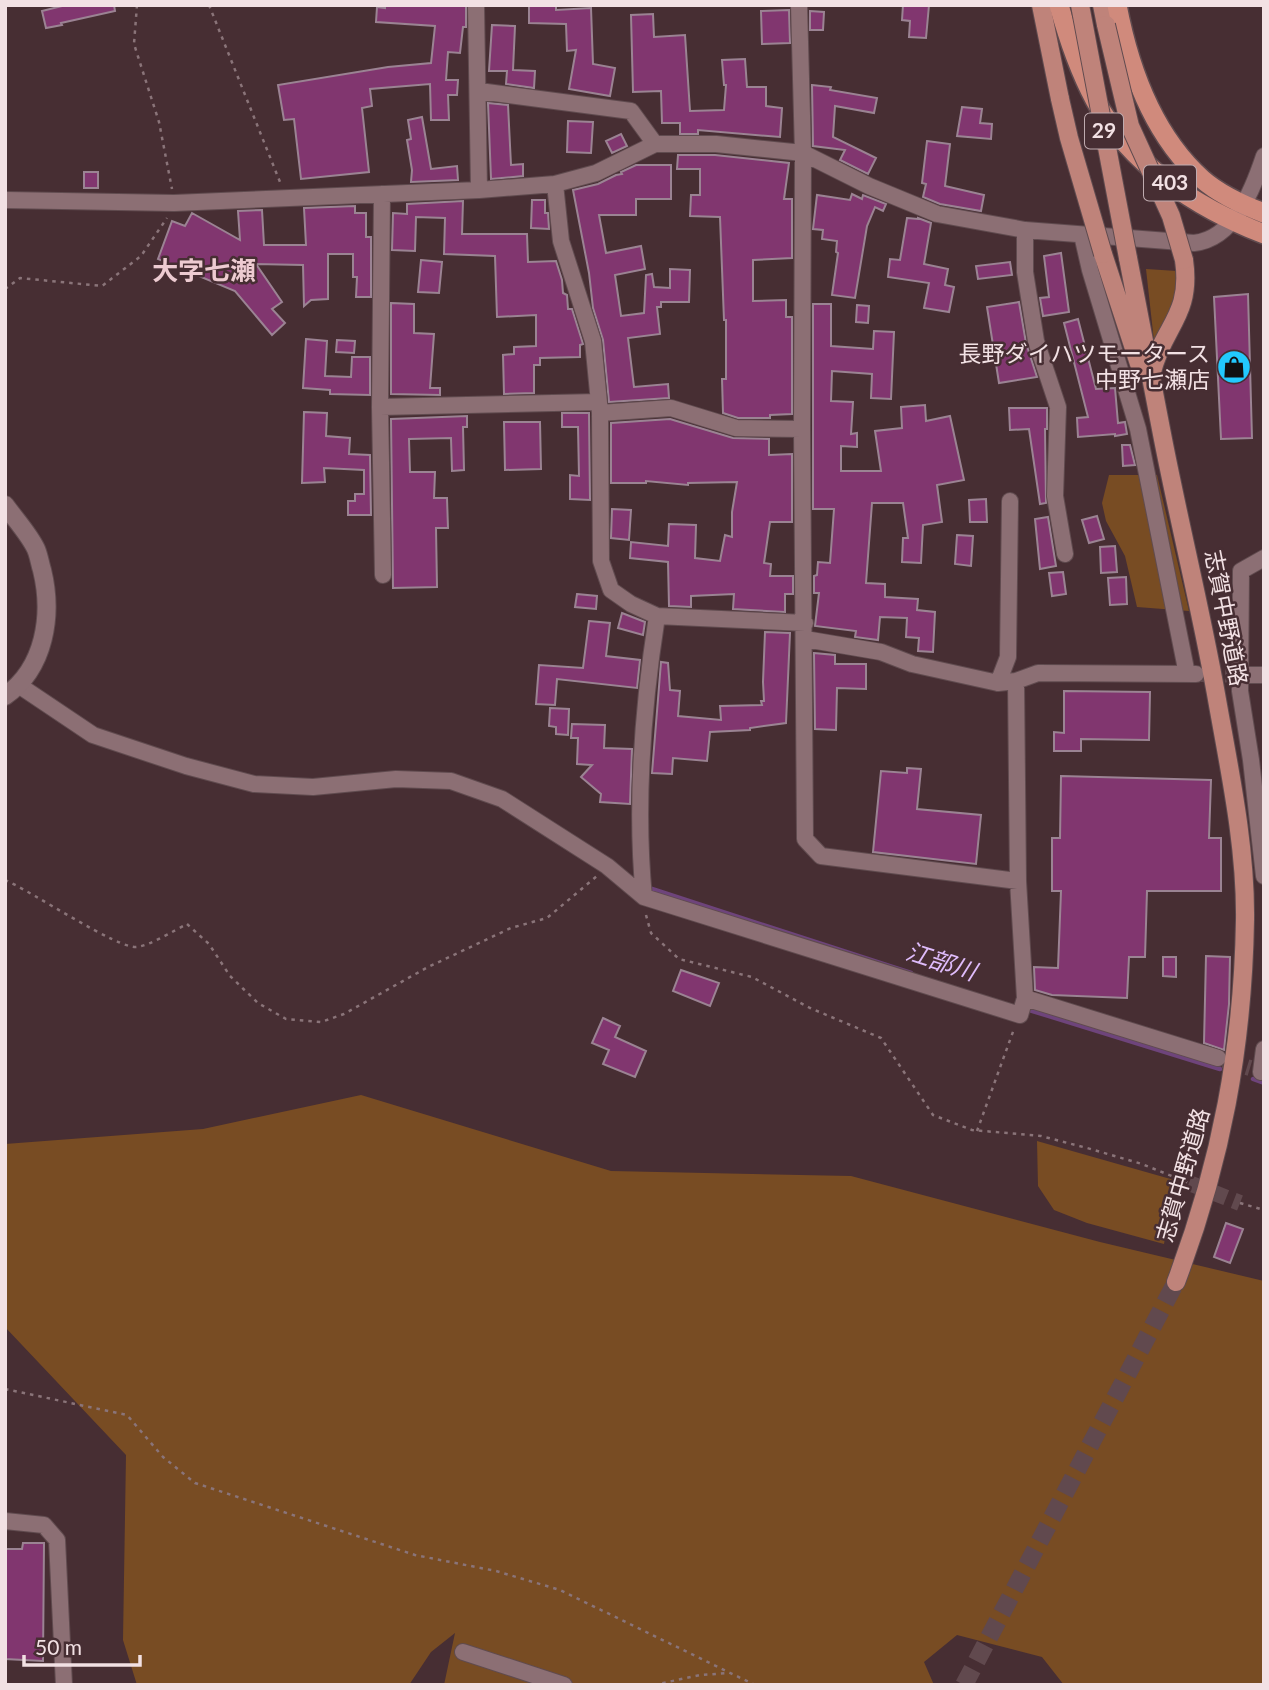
<svg xmlns="http://www.w3.org/2000/svg" width="1269" height="1690" font-family="Lato,'Noto Sans JP',sans-serif">
  <style>
    .green { fill: #784c23 }
    .lines { fill: none; stroke-linecap: round; stroke-linejoin: round }
    .stream { stroke: #6e447b; stroke-width: 4.5 }
    .building { fill: #81366f; stroke: #9b8393; stroke-width: 2 }
    .minor-tunnel { stroke: #61494e; stroke-width: 16; stroke-dasharray: 16 8; stroke-linecap: butt }
    .primary-tunnel { stroke: #61494e; stroke-width: 18; stroke-dasharray: 18 9; stroke-linecap: butt }
    .minor-casing { stroke: #604b4f; stroke-width: 18 }
    .tertiary-casing { stroke: #604b4f; stroke-width: 20 }
    .primary-casing { stroke: #604b4f; stroke-width: 20 }
    .trunk-casing { stroke: #604b4f; stroke-width: 22 }
    .path { stroke: #8a7479; stroke-width: 2.5; stroke-dasharray: 3.5 5; stroke-linecap: butt }
    .minor { stroke: #8c6f74; stroke-width: 16 }
    .tertiary { stroke: #8c6f74; stroke-width: 18 }
    .primary { stroke: #bf837a; stroke-width: 18 }
    .trunk { stroke: #d08a7c; stroke-width: 19 }
    .primary-bridge-casing { stroke: #604b4f; stroke-width: 20; stroke-linecap: butt }
    .primary-bridge { stroke: #bf837a; stroke-width: 18 }
    .labels { text-anchor: middle; stroke-width: 5; stroke-linejoin: round; paint-order: stroke }
    .shield { fill: #472e33; stroke: #bfabaf; stroke-width: 2 }
    .shield-label { font-size: 21px; font-weight: bold; fill: #f2e1e4 }
    .poi-label { font-size: 23px; fill: #f2e1e4; stroke: #472e33; text-anchor: end }
    .street-label { font-size: 23px; fill: #f2e1e4; stroke: #472e33 }
    .water-label { font-size: 24px; font-style: italic; fill: #dfbcfb; stroke: #472e33 }
    .quarter-label { font-size: 26px; font-weight: bold; fill: #edcbd1; stroke: #472e33 }
  </style>
  <rect width="100%" height="100%" fill="#472e33"/>
  <path class="green" d="M1146,269L1177,271C1178,298 1168,318 1154,341Z
    M1109,475H1157L1189,611L1137,607L1125,556L1106,521L1102,503Z
    M361,1095L611,1171L851,1176L1100,1242L1264,1281V1685H1064L1042,1657L957,1635L924,1662L934,1685H444L455,1633L431,1652L409,1685H137L123,1640L126,1455L5,1327V1144L203,1129Z
    M1037,1141L1174,1180L1164,1244L1087,1223L1054,1210L1038,1186Z"/>
  <g class="lines">
    <path class="stream" d="M652,889L911,973
      M1026,1009L1220,1069
      M1253,1079L1264,1083"/>
  </g>
  <path class="building" d="M66,5H114L115,11L61,23L62,25L46,28L42,11Z
    M385,5H466V27H463L460,53L448,52L446,80H458L457,95H448L449,120H431L430,84L370,89L372,106L362,108L369,172L301,179L294,119L284,120L278,85L388,67L431,63L435,26L376,22L377,7L385,8Z
    M529,5H556V10L591,8L593,64L615,68L610,96L569,89L576,50L567,51L566,24L529,23Z
    M903,5H929L926,38L909,37L910,21L902,20Z
    M789,10L790,43L762,44L761,11Z
    M810,11L824,12L823,30H810Z
    M653,14L654,37L685,35L690,111L724,110L726,85H724L722,60L745,59L747,87H766V106L782,108L780,137L698,130V134H680V123H662L661,91L633,92L631,15Z
    M492,25L515,26L513,70L535,71L534,88L506,84L507,71H489Z
    M812,85L831,87L830,90L877,98L874,113L835,106L833,137L876,158L868,174L840,160L845,150L813,146Z
    M488,103L508,105L511,165L523,164V176L491,179Z
    M962,107L982,109L980,123L992,124L991,139L957,136Z
    M422,117L431,169L457,166L458,180L411,182L412,170L407,140L411,139L408,120Z
    M568,121L593,122L591,153L567,152Z
    M621,134L627,146L612,153L606,141Z
    M927,141L950,144L945,186L984,195L981,211L940,204L923,197L926,184L922,183Z
    M678,155H715L789,163L784,199H792V258L753,260V301L786,300V317H792V414L770,415V418H738L723,413L722,379H726V320H724L720,217L690,216L691,195H700V169H677Z
    M636,165H671V199H636V215H599L606,253L641,246L645,269L615,275L621,316L644,313L646,275L652,274L654,287L670,288V269L690,270L689,302H661V307H657L660,334L628,338L634,387L668,384L669,398L609,402L603,340L593,308L589,273L573,190L598,184L616,175L622,174L621,172Z
    M84,172H98V188H84Z
    M852,194L862,199L863,195L886,204L883,211L875,207L867,226L855,298L832,295L838,253L836,252L837,241L822,239L823,230L813,229L817,195L850,200Z
    M532,200H545V213H548L549,229L531,228Z
    M463,201L462,234H527L528,262L556,261L562,280L563,293L567,295L568,309H572L583,344L580,345V357L540,358V365H534V393L504,394L503,355L514,354V347L536,346V315L497,317L495,256L444,254L445,218L416,217L415,251L392,250L393,213L407,214V204Z
    M355,206V213H366V237H371V297H356L357,277H353V254H328V299L311,300L304,306L303,265L256,264L282,302L272,309L285,323L272,335L235,291L158,259L172,221L185,226L192,213L240,240L238,211L262,210L264,245H306L304,208Z
    M907,218L918,219V218L931,223L924,264L948,269L945,285L954,287L949,312L924,308L929,283L888,277L890,259L900,260Z
    M1061,253L1069,312L1043,316L1040,298L1049,297L1044,256Z
    M421,260L442,262L439,293L418,292Z
    M1010,262L1012,275L978,279L976,266Z
    M1248,294L1252,438L1221,439L1214,297Z
    M1019,302L1026,343L1037,377L999,383L987,307Z
    M391,303L414,304V333L434,334L430,388H440V395L391,394Z
    M813,304H831V346L873,349L874,331L894,332L891,399L871,398L872,374L832,371L831,401L853,402L851,434L857,433V447L841,446V471H881L875,431L902,428L901,407L925,405L926,421L950,416L964,480L937,485L942,522L923,525L921,563L902,562L903,538H908L903,503H872L866,583L885,584V597L918,599L917,610L935,612L933,652L918,651L919,638L906,637L907,618L880,617L878,640L855,637L856,631L815,626L819,593H814V576L817,575L818,562L830,563L834,509H813Z
    M857,305L869,306L868,323L856,322Z
    M1078,319L1096,389L1115,388L1118,423L1125,422L1127,434L1115,436V434L1078,437L1077,418L1088,417L1064,323Z
    M306,339L327,341L325,376L351,377L352,357H370V395L330,394V390L303,388Z
    M337,340L355,341L354,353L336,352Z
    M1009,408H1047V429H1045L1046,503L1040,504L1029,429L1010,430Z
    M304,412L327,413L326,436L350,438L349,454L370,455L371,515H348V501H355V494H364V470L324,468L325,482L302,483Z
    M562,413H589L590,500L570,499V475L579,476L578,427H562Z
    M467,416V427H463L464,470L452,471L451,438L409,439L410,472H435L434,498H447L448,528H436L437,587L393,588L391,419Z
    M670,419L733,438L769,439V455L792,454V522H770L764,563L771,564L770,576H793V594H785V612L733,609L734,594L691,596V607L669,606L668,562L630,558L631,542L668,546L669,524L696,525L695,558L720,561L725,535L732,537V512L737,482L688,483V485L646,481V483H611V423Z
    M504,422H540L541,469L505,470Z
    M1122,445H1130L1135,465L1123,466Z
    M986,499L987,522H970L969,500Z
    M612,509L631,510L629,540L611,538Z
    M1097,516L1104,539L1089,543L1082,520Z
    M1048,517L1056,566L1040,569L1035,519Z
    M957,535L973,536L971,566L955,564Z
    M1115,546L1117,572L1101,573L1100,547Z
    M1063,572L1066,594L1052,596L1049,573Z
    M1126,577L1127,604L1110,605L1108,578Z
    M577,594L597,596L596,609L575,607Z
    M622,613L645,622L643,635L618,628Z
    M589,621L610,623L606,656L640,660L637,688L557,679L555,705L536,704L539,665L583,668Z
    M765,632L790,633L786,723L750,728V730L710,732L707,761L673,758L672,774L652,773L661,662L668,663L670,690L680,691L678,716L721,720L720,706L762,705L761,701H764L763,682Z
    M814,653L835,655V664H866V689L837,688L836,730L815,729Z
    M1064,691L1150,692L1149,740L1081,739V751H1054V732L1064,733Z
    M550,708L569,709L568,735L556,734V727L549,726Z
    M572,724L605,725L604,748L632,749L630,804L600,802L601,794L581,777L592,765L577,764L578,738H571Z
    M907,768L921,769L917,809L981,815L976,864L873,852L881,771L907,773Z
    M1061,776L1211,780L1209,838H1221V891H1147L1145,957H1129L1127,998L1052,995L1035,990L1034,967L1058,968L1061,891H1052V838H1060Z
    M1206,956L1230,957L1229,1004L1224,1050L1204,1043Z
    M1163,957H1176V977L1163,976Z
    M681,970L719,983L710,1006L673,991Z
    M603,1018L620,1026L615,1037L646,1051L635,1077L603,1064L609,1050L592,1043Z
    M1226,1223L1243,1229L1230,1263L1214,1257Z
    M23,1543H44L43,1661L5,1659V1549H22Z"/>
  <g class="lines">
    <path class="minor-tunnel" d="M1201,674L1241,675
      M1224,1060L1250,1068
      M1189,1183L1240,1203"/>
    <path class="primary-tunnel" d="M964,1685L1176,1282"/>
    <g class="minor-casing">
      <path id="minor" d="M476,5L479,190
        M799,5L803,153L802,429L805,839L821,856L1018,881
        M479,91L631,111L655,144
        M555,184L561,241L593,341L600,413L601,561L611,590L631,604L657,616L805,623
        M382,194L380,407L383,575
        M5,200L174,203L479,190L555,184L596,173L655,144H716L803,153L869,186L937,214L1025,230L1194,243C1234,239 1253,189 1264,156
        M1025,230V272L1036,341L1058,407L1055,496L1065,554
        M1082,235L1090,270L1138,429L1187,674
        M380,407L598,402
        M600,413L671,408L736,428L802,429
        M1264,558L1241,571L1240,691L1251,760L1264,876
        M805,639L881,652L912,664L998,683L1016,681L1038,673L1196,674
        M1241,675H1264
        M1016,681L1018,881L1025,998
        M998,683L1008,657L1010,501
        M20,686L93,735L186,766L254,784L313,787L396,779L451,781L502,799L607,866L644,897L1020,1015L1025,998L1218,1058
        M644,897C635,806 643,706 657,616
        M1261,1072L1264,1049
        M5,1521L44,1525L57,1540L64,1685
        M463,1652L564,1685"/>
    </g>
    <g class="tertiary-casing">
      <path id="tertiary" d="M5,505C15,519 29,534 36,549C39,556 40,564 42,570C53,615 45,668 5,696"/>
    </g>
    <g class="primary-casing">
      <path id="primary" d="M1041,5L1060,99
        M1102,5L1106,25
        M1103,254L1141,370
        M1128,258C1139,315 1150,372 1161,429C1178,518 1200,605 1216,694C1229,768 1246,845 1245,920C1243,1047 1221,1163 1176,1282
        M1152,372C1163,326 1192,316 1184,260"/>
    </g>
    <g class="trunk-casing">
      <path id="trunk" d="M1059,5C1068,38 1079,70 1095,100C1130,165 1197,208 1264,234
        M1117,5C1129,68 1153,135 1202,179C1219,194 1243,205 1264,213"/>
    </g>
    <path class="path" d="M137,5L134,44L159,122L172,189
      M209,5L280,182
      M5,289L20,278L102,286L141,256L167,218
      M5,880C31,891 119,950 137,947C151,945 173,931 187,924L209,944L230,976L258,1003L286,1019L321,1022L344,1014L428,967L511,928L547,918L597,876
      M646,915L651,933L679,959L752,977L810,1008L881,1038L933,1115L972,1130L1041,1136L1087,1148L1142,1164L1189,1183
      M977,1131L1014,1029
      M1240,1203L1264,1210
      M5,1389L127,1415L163,1457L195,1483L415,1555L496,1571L560,1590L755,1685
      M654,1685L700,1675L729,1673"/>
    <use href="#minor" class="minor"/>
    <use href="#tertiary" class="tertiary"/>
    <use href="#primary" class="primary"/>
    <use href="#trunk" class="trunk"/>
    <g class="primary-bridge-casing">
      <path id="primary-bridge" d="M1080,5L1128,258
        M1106,25L1130,126L1171,216L1184,260
        M1060,99L1069,138L1103,254"/>
    </g>
    <use href="#primary-bridge" class="primary-bridge"/>
  </g>
  <defs>
    <g id="shop-disc" transform="scale(1.75)"><circle r="9.5" fill="#22c9fd" stroke="#472e33"/><path d="M-5-2.5h2.3a2.7 3.5 0 0 1 5.4 0H5L5.5 6h-11ZM-1.5-2.5h3a1.5 2.3 0 0 0-3 0Z" fill="#111"/></g>
  </defs>
  <g fill-rule="evenodd">
    <use href="#shop-disc" x="1234" y="367"/>
  </g>
  <g class="labels">
    <g class="shield">
      <rect x="1085" y="113.5" width="38" height="35" rx="5"/>
      <rect x="1144" y="165.5" width="52" height="35" rx="5"/>
    </g>
    <g class="shield-label">
      <text x="1104" y="138">29</text>
      <text x="1170" y="190">403</text>
    </g>
    <g class="poi-label">
      <text x="1210" y="362">長野ダイハツモータース<tspan x="1210" dy="26">中野七瀬店</tspan></text>
    </g>
    <g class="street-label">
      <text transform="translate(1226 618) rotate(79)" y="8">志賀中野道路</text>
      <text transform="translate(1183 1175) rotate(-74)" y="8">志賀中野道路</text>
    </g>
    <g class="water-label">
      <text transform="translate(941 962) rotate(18)" y="8">江部川</text>
    </g>
    <g class="quarter-label">
      <text x="204" y="280">大字七瀬</text>
    </g>
  </g>
  <rect width="1269" height="1690" fill="none" stroke="#f2e1e4" stroke-width="14"/>
  <path d="M24 1655v10h116v-10" fill="none" stroke="#f2e1e4" stroke-width="3.5"/>
  <text x="35" y="1655" font-size="21" fill="#f2e1e4" stroke="#472e33" stroke-width="5" paint-order="stroke">50 m</text>
</svg>
